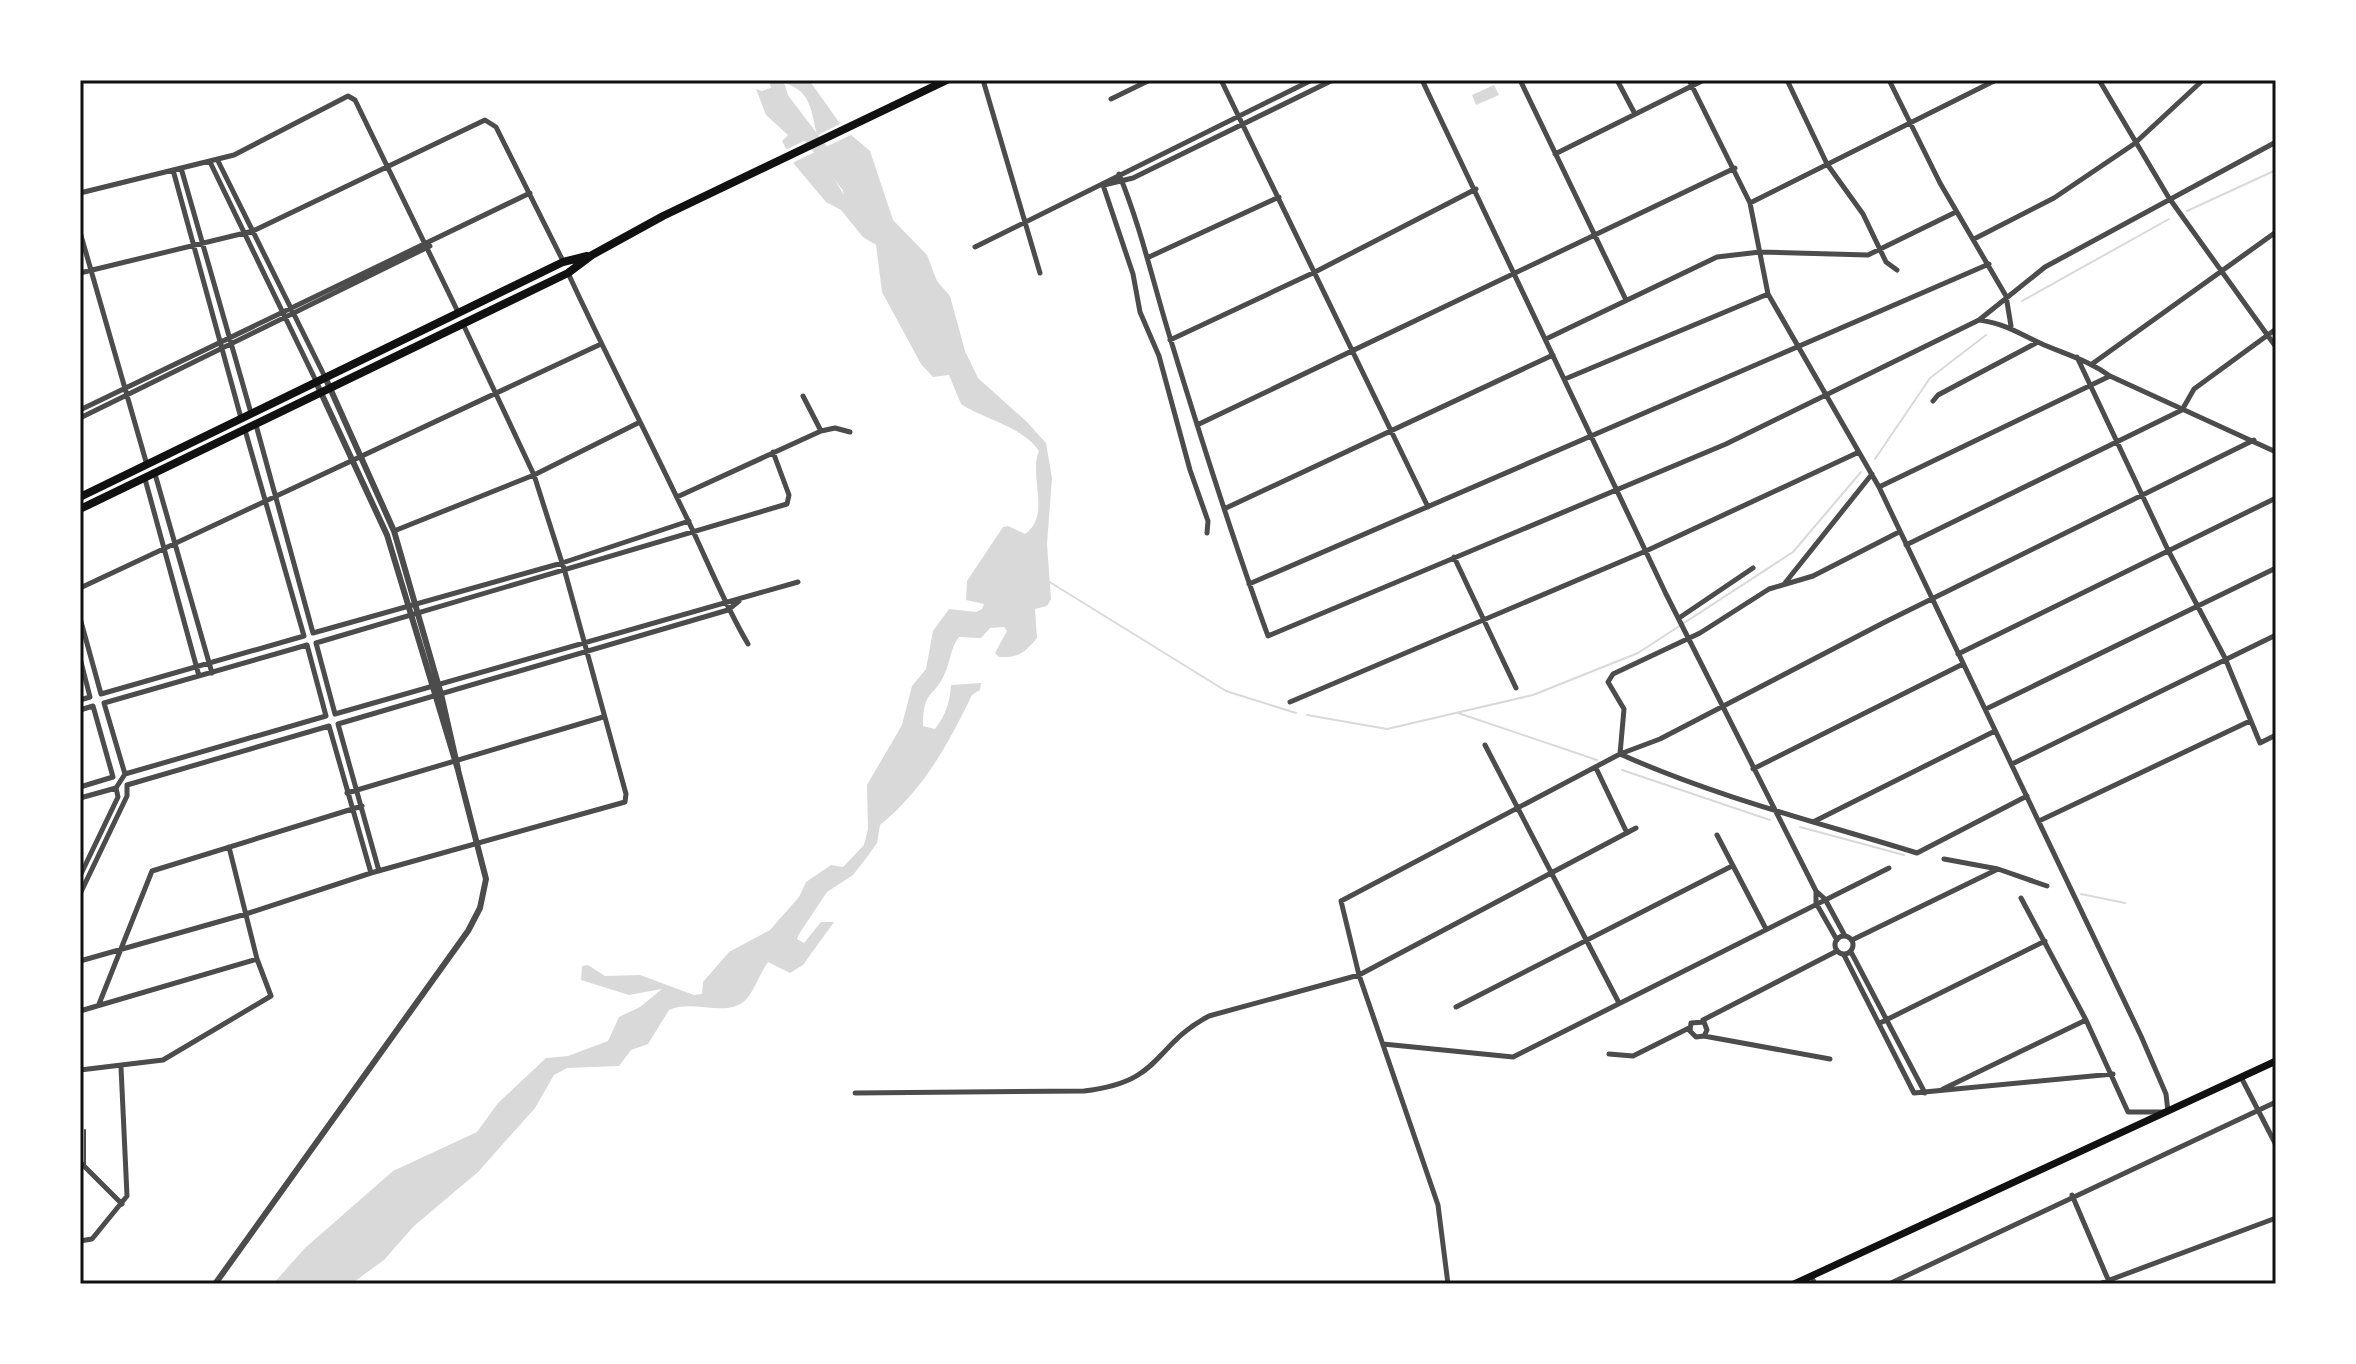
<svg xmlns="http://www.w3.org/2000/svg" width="2356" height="1364" font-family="'Titillium Web',sans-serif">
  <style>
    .water { fill: #d9d9d9; fill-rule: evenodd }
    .pier { fill: #fff }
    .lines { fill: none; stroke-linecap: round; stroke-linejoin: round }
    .stream { stroke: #d9d9d9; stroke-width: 2 }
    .river { stroke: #d9d9d9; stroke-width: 14 }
    .service { stroke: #4c4c4c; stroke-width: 2 }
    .minor { stroke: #4c4c4c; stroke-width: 5 }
    .tertiary { stroke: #4c4c4c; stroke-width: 6 }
    .secondary { stroke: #111; stroke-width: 7 }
    .primary { stroke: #111; stroke-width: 8 }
    .neatline { fill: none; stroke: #111; stroke-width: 3 }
  </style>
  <rect width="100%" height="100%" fill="#fff"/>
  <path class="water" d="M766,80H809L844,129L870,151L893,220L927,255L937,281L950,296L965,351L978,378L1027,422L1046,443L1052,478L1047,544L1051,599L1047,606L1035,609L1037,638C1024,653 1019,658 999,657L995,653L1007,631L1004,627L990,628L981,638L959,637C950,649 951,660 945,673C934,699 923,688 923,726L935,729C946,715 950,701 951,685L981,683L980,690L972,695C947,746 924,789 880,825L877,843L867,857L853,875L827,892L799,934L797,939L804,943L821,922H834L803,965L790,973L768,962C760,973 756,986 749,996C732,1021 693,998 669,1010L648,1044L631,1050L619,1066L567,1068L554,1075L535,1108L478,1172L414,1226L384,1260L351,1284H273L305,1248L393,1171L477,1132L498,1103L546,1058L568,1056L608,1041L619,1017L640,1007L662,989L629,995L581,980L582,966L588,965L605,976L640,975L694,995L702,994L703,982L729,952L770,930L799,897L806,882L831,865L843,867L864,845L868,829L867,785L902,725L912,686L926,669L933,631L949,609L976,612L982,609L984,604L966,600L967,581L1003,527L1008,526L1025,534C1052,515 1028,476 1039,451C1022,426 985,420 961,404L949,375L933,377L921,364L882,292L876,245L863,237L841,210L826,202L794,164L782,141L788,135L766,115L756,89L762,91L773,87ZM783,83C816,90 810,120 820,143C827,161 840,175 844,195L784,97L781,88Z
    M1494,85L1499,95L1476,105L1472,95Z"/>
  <path class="pier" d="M844,122L855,133L790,164L783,151L813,137L815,141L814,137Z"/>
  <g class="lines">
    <path class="stream" d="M2187,211L2276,170
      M2022,301L2169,219
      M1875,459L1930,378L1986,335
      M1048,581L1226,691L1296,713
      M1458,713L1597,760
      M1307,715L1387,729L1533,695L1638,653L1793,552L1861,472
      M1622,770L1770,820
      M1800,827L1904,855
      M2081,894L2125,903"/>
    <path class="river" d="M776,80L782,99L846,183"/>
    <path class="service" d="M85,1165V1130"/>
    <path class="minor" d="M983,80L1040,273
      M1221,80L1428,507
      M1422,80L1666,594L1816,891V903L1837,940
      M1520,80L1626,300
      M1617,80L1635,114
      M1689,80L1750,203L1768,294L1879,487L2141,1036L2166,1094L2168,1112H2128L2086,1020L2021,898
      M1787,80L1827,164L1863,214L1886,262L1897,270
      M1889,80L1940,183L2006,296L2011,326
      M2099,80L2169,198L2276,347
      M1111,99L1150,80
      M1555,154L1704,80
      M218,161L325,377
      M210,162L316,381
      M181,168L251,413
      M173,170L241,418
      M1119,174C1142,230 1154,287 1172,344C1202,442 1233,540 1268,636L1726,444L1979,320L2045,267L2276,142
      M1103,185L1133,274L1140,312L1159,356L1190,470L1208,521L1207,533
      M1104,185L1133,178L1333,80
      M80,193L234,155L348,96L355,100L458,312
      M1750,203L1996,80
      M80,232L147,465
      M1974,239L2054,198L2134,144L2203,80
      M975,247L1312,80
      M1149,257L1279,197
      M80,273L253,231L485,120L496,127L563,261
      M568,273C604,351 644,428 681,506C704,552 722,600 748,644
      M1980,320C2008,325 2016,332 2040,343C2064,354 2088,360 2110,376L2276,452
      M1546,339L1717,257L1760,252L1868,255L1956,212
      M1170,340L1315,272L1476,189
      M2077,357L2168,550L2225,658L2260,743L2276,735
      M2092,364L2276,232
      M1565,379L1768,294
      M803,396L821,431
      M1933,401L1938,395L2038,342
      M80,410L530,193
      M80,418L430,246
      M256,425L313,633
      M1197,425L1735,168
      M245,430L304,636
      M155,474L212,673
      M145,479L199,676
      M1879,487L2110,376
      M677,497L821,431L835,428L850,432
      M1226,508L1553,355
      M394,531L534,475L638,423
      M1899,532L1813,576L1769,589L1700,633L1613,674L1608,682L1624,709L1620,754C1716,797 1817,822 1917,853L2027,796
      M1906,545L2182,410L2194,389L2276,329
      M1454,557L1516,688
      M1785,583L1872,474
      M1249,584L1989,264
      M80,588L601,344
      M80,618L101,694
      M1679,618L1753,568
      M313,633L562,563L689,521
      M316,643L787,504L789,495L773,452
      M316,643L335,714
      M307,645L326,716
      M1958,654L2276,498
      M80,658L90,697
      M101,694L304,636
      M80,700L90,697
      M1290,702L1646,551L1859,452
      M104,703L307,645
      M104,703L125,774
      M93,706L113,777
      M1986,709L2276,568
      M80,710L93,706
      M335,714L798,582
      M338,724L728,610L739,601
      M338,724L379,871
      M329,726L371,873
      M1485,745L1619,1003
      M2012,764L2276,635
      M1596,768L1627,833
      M1753,769L1963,664
      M125,774L326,716
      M127,785L329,726
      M80,787L113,777
      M116,788L125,774
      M347,793L603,717
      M80,798L116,788
      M2039,821L2250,721
      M1813,822L1995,731
      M1717,835L1766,929
      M1944,859L1998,869L2047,886
      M80,876L118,797L116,788
      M1816,891L1825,899L1845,936
      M80,894L127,796V785
      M1835 945a9 9 0 1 1 18 0a9 9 0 1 1-18 0Z
      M1852,940L1998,869
      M1851,952L1925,1093
      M1844,955L1914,1093L2113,1074
      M80,961L246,914L371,873L625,802L626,794L565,572L534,475L463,324
      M99,1004L152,871L362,806
      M1456,1007L1732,866
      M80,1011L257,959
      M1703,1020L1837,951
      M1880,1023L2045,941
      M1704,1036L1707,1030L1704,1022L1691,1023L1690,1031L1696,1037L1704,1036L1830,1059
      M1383,1044L1513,1057L1889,868
      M1609,1054L1633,1056L1689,1028
      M80,1070L163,1060L271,996L257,959L229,847
      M2242,1079L2276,1145
      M1943,1089L2086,1020
      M855,1093L1084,1091C1164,1082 1152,1046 1209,1016L1359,975L1636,828
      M80,1162L122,1204
      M2072,1195L2110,1284
      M80,1241L92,1239L127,1196L121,1067
      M1811,1276L1815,1284
      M1448,1284L1438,1205L1359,975L1341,901L1620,754L1660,739L1883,623L2254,440
      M1889,1284L2276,1102
      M2099,1284L2276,1218"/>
    <path class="tertiary" d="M325,377L394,531L441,694L458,769
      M215,1284L468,931L480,908L486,879L458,770L387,535L316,382"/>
    <path class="secondary" d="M1794,1284L2276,1061"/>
    <path class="primary" d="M80,497L563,262L587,256
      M80,509L568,273L592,255L663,216L947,80"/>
  </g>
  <rect width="2356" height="1364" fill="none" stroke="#ffffff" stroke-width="164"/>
  <rect x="82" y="82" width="2192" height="1200" class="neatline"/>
</svg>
